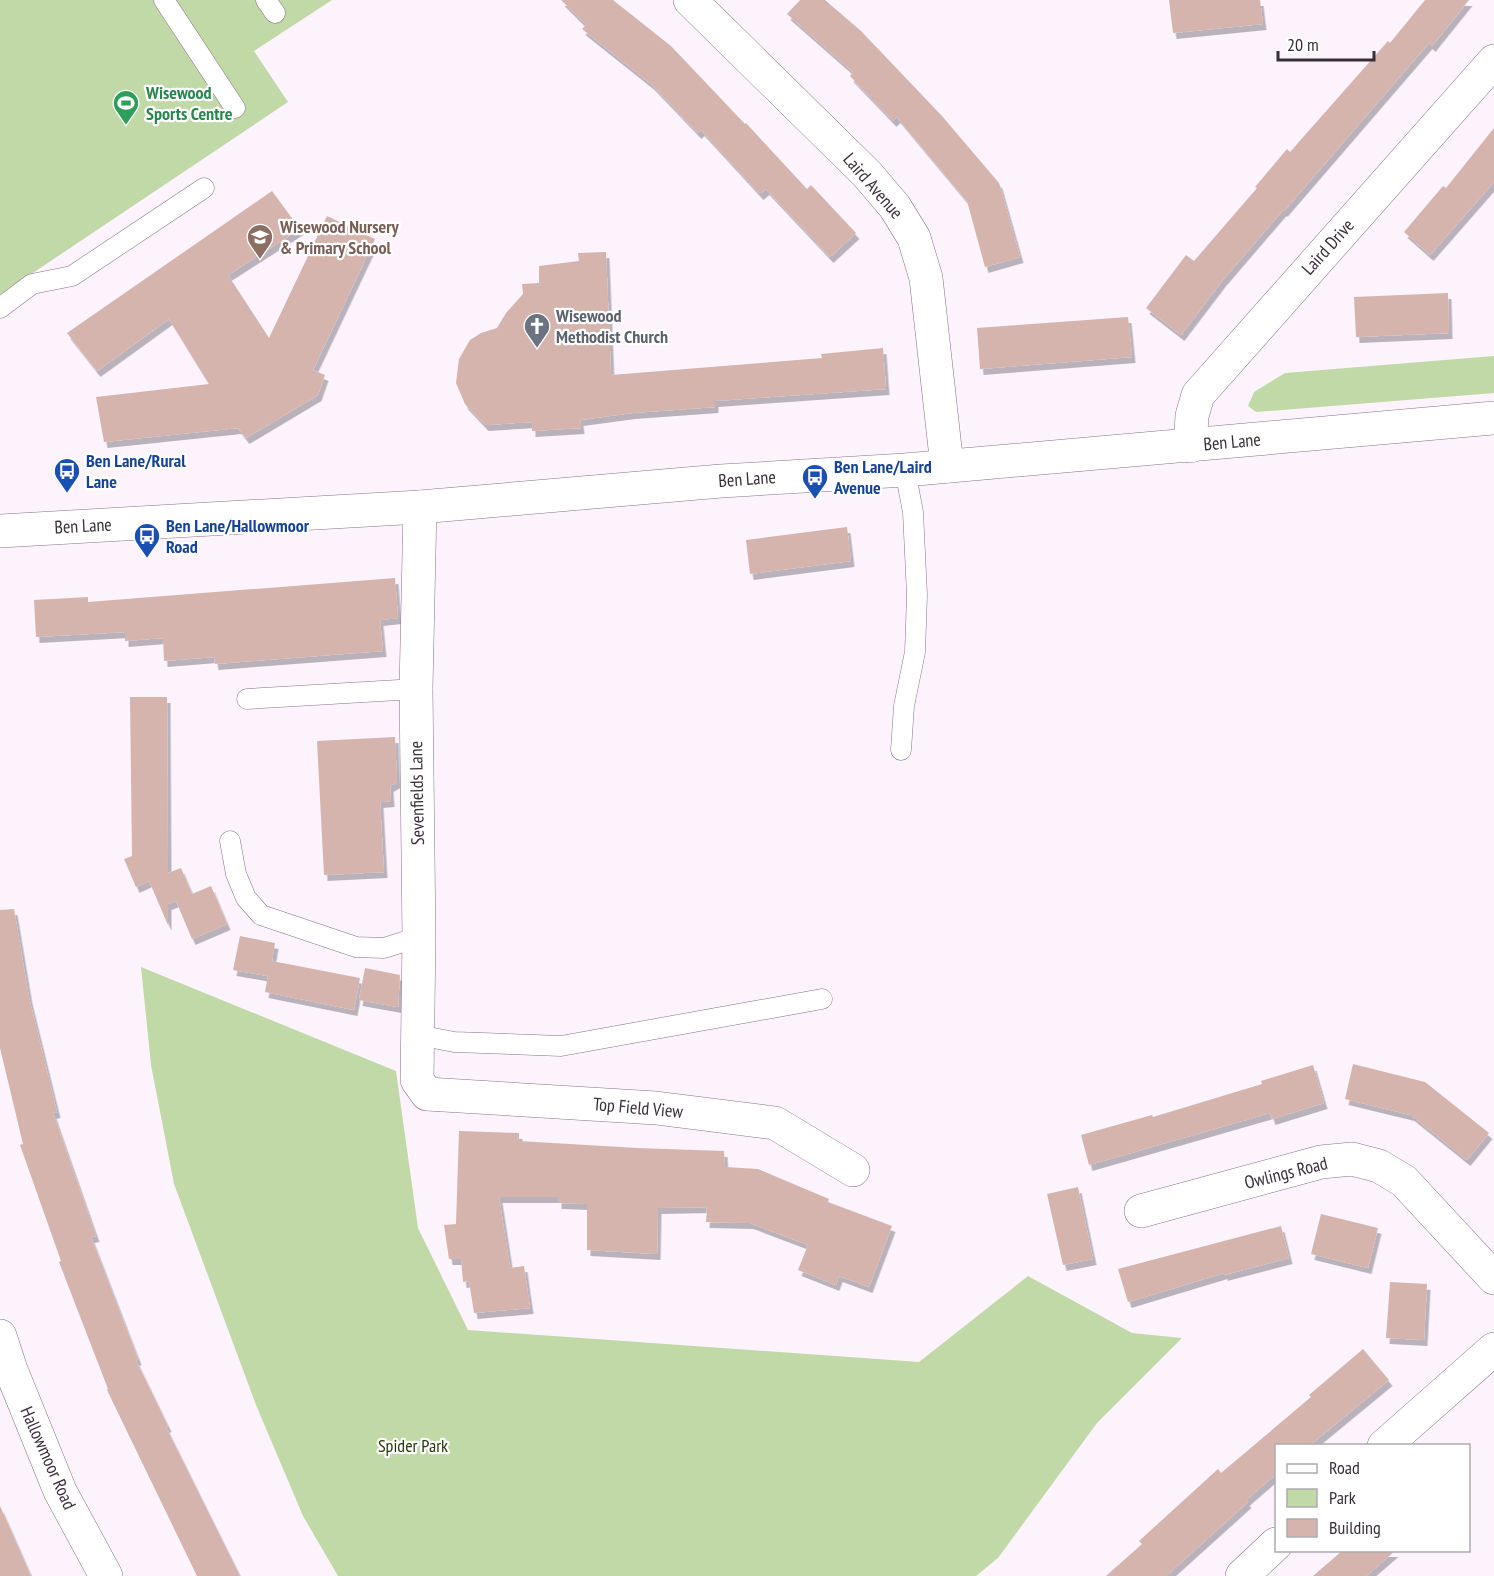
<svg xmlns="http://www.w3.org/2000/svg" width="1494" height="1576" font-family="'PT Sans Narrow',sans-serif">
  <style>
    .green { fill: #c0d9a7 }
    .building { fill: #d5b4ae; filter: url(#shadow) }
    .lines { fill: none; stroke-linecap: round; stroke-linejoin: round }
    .service-casing { stroke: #877287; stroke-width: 21 }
    .minor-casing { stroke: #877287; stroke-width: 34 }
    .tertiary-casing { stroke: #877287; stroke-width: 34 }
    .service { stroke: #fff; stroke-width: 20 }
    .minor { stroke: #fff; stroke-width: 33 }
    .tertiary { stroke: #fff; stroke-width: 33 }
    .labels { text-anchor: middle; stroke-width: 4.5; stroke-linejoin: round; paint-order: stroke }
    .leisure-label { font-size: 18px; font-weight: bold; fill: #27864d; stroke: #fff; text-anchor: start }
    .street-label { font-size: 18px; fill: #372e37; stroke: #fff }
    .education-label { font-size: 18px; font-weight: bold; fill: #785e54; stroke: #fff; text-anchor: start }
    .worship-label { font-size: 18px; font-weight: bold; fill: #5b616d; stroke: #fff; text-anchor: start }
    .transit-label { font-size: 18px; font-weight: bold; fill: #164399; stroke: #fff; text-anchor: start }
    .park-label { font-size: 18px; fill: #253908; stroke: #fff }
  </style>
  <defs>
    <filter id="shadow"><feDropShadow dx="3.5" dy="6" stdDeviation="0" flood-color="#0004"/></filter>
  </defs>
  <rect width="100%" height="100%" fill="#fdf3fd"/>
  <path class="green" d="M0,0H332L254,51L288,102L0,295Z
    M1494,356V393L1256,412L1248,406L1254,392L1285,373Z
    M141,967L396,1071L418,1228L468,1330L919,1362L1028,1276L1132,1333L1182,1338L1097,1423L998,1558L976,1576H338L303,1516L256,1405L174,1184L151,1065Z"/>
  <path class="building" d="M561,0H613L671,46L745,124L746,123L807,189L811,185L856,233L830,257L766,189L760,194L701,130L698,133L651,84L582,29L586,25Z
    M800,0H825L861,31L942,116L999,183L1020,257L985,267L967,201L897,117L893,121L850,76L853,72L787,14Z
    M1169,0H1260L1263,24L1173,33Z
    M1425,0H1469L1432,46L1429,43L1284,211L1283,210L1222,281L1181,335L1146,308L1186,255L1194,261L1257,188L1255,187L1287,149L1290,152L1388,41L1390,43Z
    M1494,128V182L1430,255L1404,232L1443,186L1446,188Z
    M272,191L300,229L228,275L269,338L327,216L375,239L313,370L325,375L318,395L246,438L238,428L104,442L96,397L209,384L169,319L97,371L67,333Z
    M606,252L611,375L822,358L821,354L883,348L886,389L715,401V407L632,413L580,420L581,428L532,431V422L485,425L465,404L456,383L459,359L470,340L481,333L497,328L506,313L523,294L522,284L539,283V266L579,261L578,253Z
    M1448,293L1449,333L1356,337L1354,297Z
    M1128,317L1132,357L980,369L977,328Z
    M847,527L851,561L750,574L746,540Z
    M395,578L398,618L380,620L383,651L215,664L214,657L164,661L163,638L125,641V632L36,637L34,600L88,597V602Z
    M130,697H167L168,873L181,868L192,894L211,886L227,924L192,939L176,901L168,904V925L149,881L136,887L124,859L132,856Z
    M395,737L397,782L390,786L391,801L380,802L384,872L324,875L317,741Z
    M14,909L29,998L57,1112L53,1113L96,1236L91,1237L138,1359L136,1360L168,1426L166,1427L240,1576H197L107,1390L108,1389L59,1262L61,1261L20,1145L23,1144L0,1048V910Z
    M240,936L275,943L272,961L360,978L354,1010L265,992L268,976L233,970Z
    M365,968L400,975L398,1007L359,1000Z
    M1353,1064L1425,1082L1489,1133L1467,1160L1411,1115L1345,1099Z
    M1313,1065L1324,1103L1272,1119L1270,1113L1089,1165L1081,1135L1152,1115L1153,1117L1262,1084L1261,1081Z
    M459,1131L519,1133V1141L637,1148L724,1151L725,1167L758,1169L829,1199L828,1202L892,1226L869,1287L839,1276L836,1285L798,1270L808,1245L750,1223L706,1222L707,1207L658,1208L657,1254L587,1250V1204L558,1203V1197H499L510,1268L524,1266L530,1308L474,1313L469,1281L463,1282L461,1259H449L444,1225L456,1224Z
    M1078,1187L1093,1259L1063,1265L1047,1194Z
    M1321,1214L1378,1228L1368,1268L1311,1254Z
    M1281,1226L1289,1258L1224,1275V1273L1128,1302L1118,1269Z
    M1390,1282L1427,1284L1424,1340L1386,1338Z
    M1363,1349L1389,1380L1309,1446H1276V1474L1246,1500L1248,1502L1166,1576H1106L1142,1544L1139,1541L1218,1469L1221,1473L1311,1397L1309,1395Z
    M0,1506L31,1576H0Z
    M1342,1551H1395L1366,1576H1313Z"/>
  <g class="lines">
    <g class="service-casing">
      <path id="service" d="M164,0L235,108
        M266,0L275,13
        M0,308L32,284L72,276L204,188
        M247,699L416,689
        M901,750L904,706L915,652L917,595L913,512L905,470
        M230,841L236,874L246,898L261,915L356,947L384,948L419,937
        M418,1035L454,1042L561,1046L822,999"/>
    </g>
    <g class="minor-casing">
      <path id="minor" d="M690,0L867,174L895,207L914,238L926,278L947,466
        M1190,446L1192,416L1198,395L1494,61
        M420,507L416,689L419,937L417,1080L427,1094L656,1108L775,1123L853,1170
        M1141,1211L1321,1162L1352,1159L1379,1166L1404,1181L1494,1278
        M1384,1446L1494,1349
        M1242,1576L1276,1544"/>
    </g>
    <g class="tertiary-casing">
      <path id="tertiary" d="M0,531L420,507L721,481L905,470L1494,418
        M0,1336L11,1370L60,1491L106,1576"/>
    </g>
    <use href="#service" class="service"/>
    <use href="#minor" class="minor"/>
    <use href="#tertiary" class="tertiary"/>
  </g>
  <defs>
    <g id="stadium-pin" transform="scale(1.35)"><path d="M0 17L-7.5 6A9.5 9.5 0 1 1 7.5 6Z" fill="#2e9e5b" stroke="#fff"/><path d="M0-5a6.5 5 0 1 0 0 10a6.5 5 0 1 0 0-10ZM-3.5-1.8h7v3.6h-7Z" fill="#fff"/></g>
    <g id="school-pin" transform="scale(1.35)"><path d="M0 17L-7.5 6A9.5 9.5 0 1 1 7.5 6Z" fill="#8d6e63" stroke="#fff"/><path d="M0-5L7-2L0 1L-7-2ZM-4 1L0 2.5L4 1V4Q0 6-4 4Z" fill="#fff"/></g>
    <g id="church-pin" transform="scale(1.35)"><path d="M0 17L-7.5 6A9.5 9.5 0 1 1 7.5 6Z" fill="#6b7280" stroke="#fff"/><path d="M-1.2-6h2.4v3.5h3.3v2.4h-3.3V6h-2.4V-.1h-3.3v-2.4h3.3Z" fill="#fff"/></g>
    <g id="bus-pin" transform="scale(1.35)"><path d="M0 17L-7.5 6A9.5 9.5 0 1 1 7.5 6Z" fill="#1a4fb4" stroke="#fff"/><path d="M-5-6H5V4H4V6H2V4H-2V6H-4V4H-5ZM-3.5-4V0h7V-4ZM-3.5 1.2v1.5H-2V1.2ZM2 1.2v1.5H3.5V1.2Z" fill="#fff"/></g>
  </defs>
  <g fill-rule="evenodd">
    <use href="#stadium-pin" x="126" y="103"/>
    <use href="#school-pin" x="260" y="237"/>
    <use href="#church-pin" x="537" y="326"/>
    <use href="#bus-pin" x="67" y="471"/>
    <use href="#bus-pin" x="815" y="477"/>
    <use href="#bus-pin" x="147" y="536"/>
  </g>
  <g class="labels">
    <g class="leisure-label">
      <text x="146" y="99">Wisewood<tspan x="146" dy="21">Sports Centre</tspan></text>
    </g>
    <g class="street-label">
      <text transform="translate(873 186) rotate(49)" y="6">Laird Avenue</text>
      <text transform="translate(1328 247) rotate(-48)" y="6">Laird Drive</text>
      <text transform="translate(1232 442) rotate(-5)" y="6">Ben Lane</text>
      <text transform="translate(747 479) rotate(-4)" y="6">Ben Lane</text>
      <text transform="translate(83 526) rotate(-3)" y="6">Ben Lane</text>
      <text transform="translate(417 793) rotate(-91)" y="6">Sevenfields Lane</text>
      <text transform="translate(638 1108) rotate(5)" y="6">Top Field View</text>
      <text transform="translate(1286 1173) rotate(-14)" y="6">Owlings Road</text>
      <text transform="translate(48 1458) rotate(66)" y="6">Hallowmoor Road</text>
    </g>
    <g class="education-label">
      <text x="280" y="233">Wisewood Nursery<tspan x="280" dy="21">&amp; Primary School</tspan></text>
    </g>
    <g class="worship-label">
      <text x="556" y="322">Wisewood<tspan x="556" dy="21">Methodist Church</tspan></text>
    </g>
    <g class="transit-label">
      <text x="86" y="467">Ben Lane/Rural<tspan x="86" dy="21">Lane</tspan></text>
      <text x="834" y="473">Ben Lane/Laird<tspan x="834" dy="21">Avenue</tspan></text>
      <text x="166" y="532">Ben Lane/Hallowmoor<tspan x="166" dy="21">Road</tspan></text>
    </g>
    <g class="park-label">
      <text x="413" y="1452">Spider Park</text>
    </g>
  </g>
  <rect x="1275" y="1444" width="195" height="108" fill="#ffffff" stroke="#afabaf" stroke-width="1.5"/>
  <rect x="1287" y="1464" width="30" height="9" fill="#ffffff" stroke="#afabaf" stroke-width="1.5"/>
  <text x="1329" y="1474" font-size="18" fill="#372e37">Road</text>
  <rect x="1287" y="1489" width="30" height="18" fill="#c0d9a7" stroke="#afabaf" stroke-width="1.5"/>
  <text x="1329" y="1504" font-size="18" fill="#372e37">Park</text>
  <rect x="1287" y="1519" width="30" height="18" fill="#d5b4ae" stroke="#afabaf" stroke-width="1.5"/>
  <text x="1329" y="1534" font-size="18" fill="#372e37">Building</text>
  <path d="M1278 51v9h96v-9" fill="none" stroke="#372e37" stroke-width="3"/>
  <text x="1287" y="51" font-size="18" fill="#372e37" stroke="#ffffff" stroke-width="4.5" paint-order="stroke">20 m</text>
</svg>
